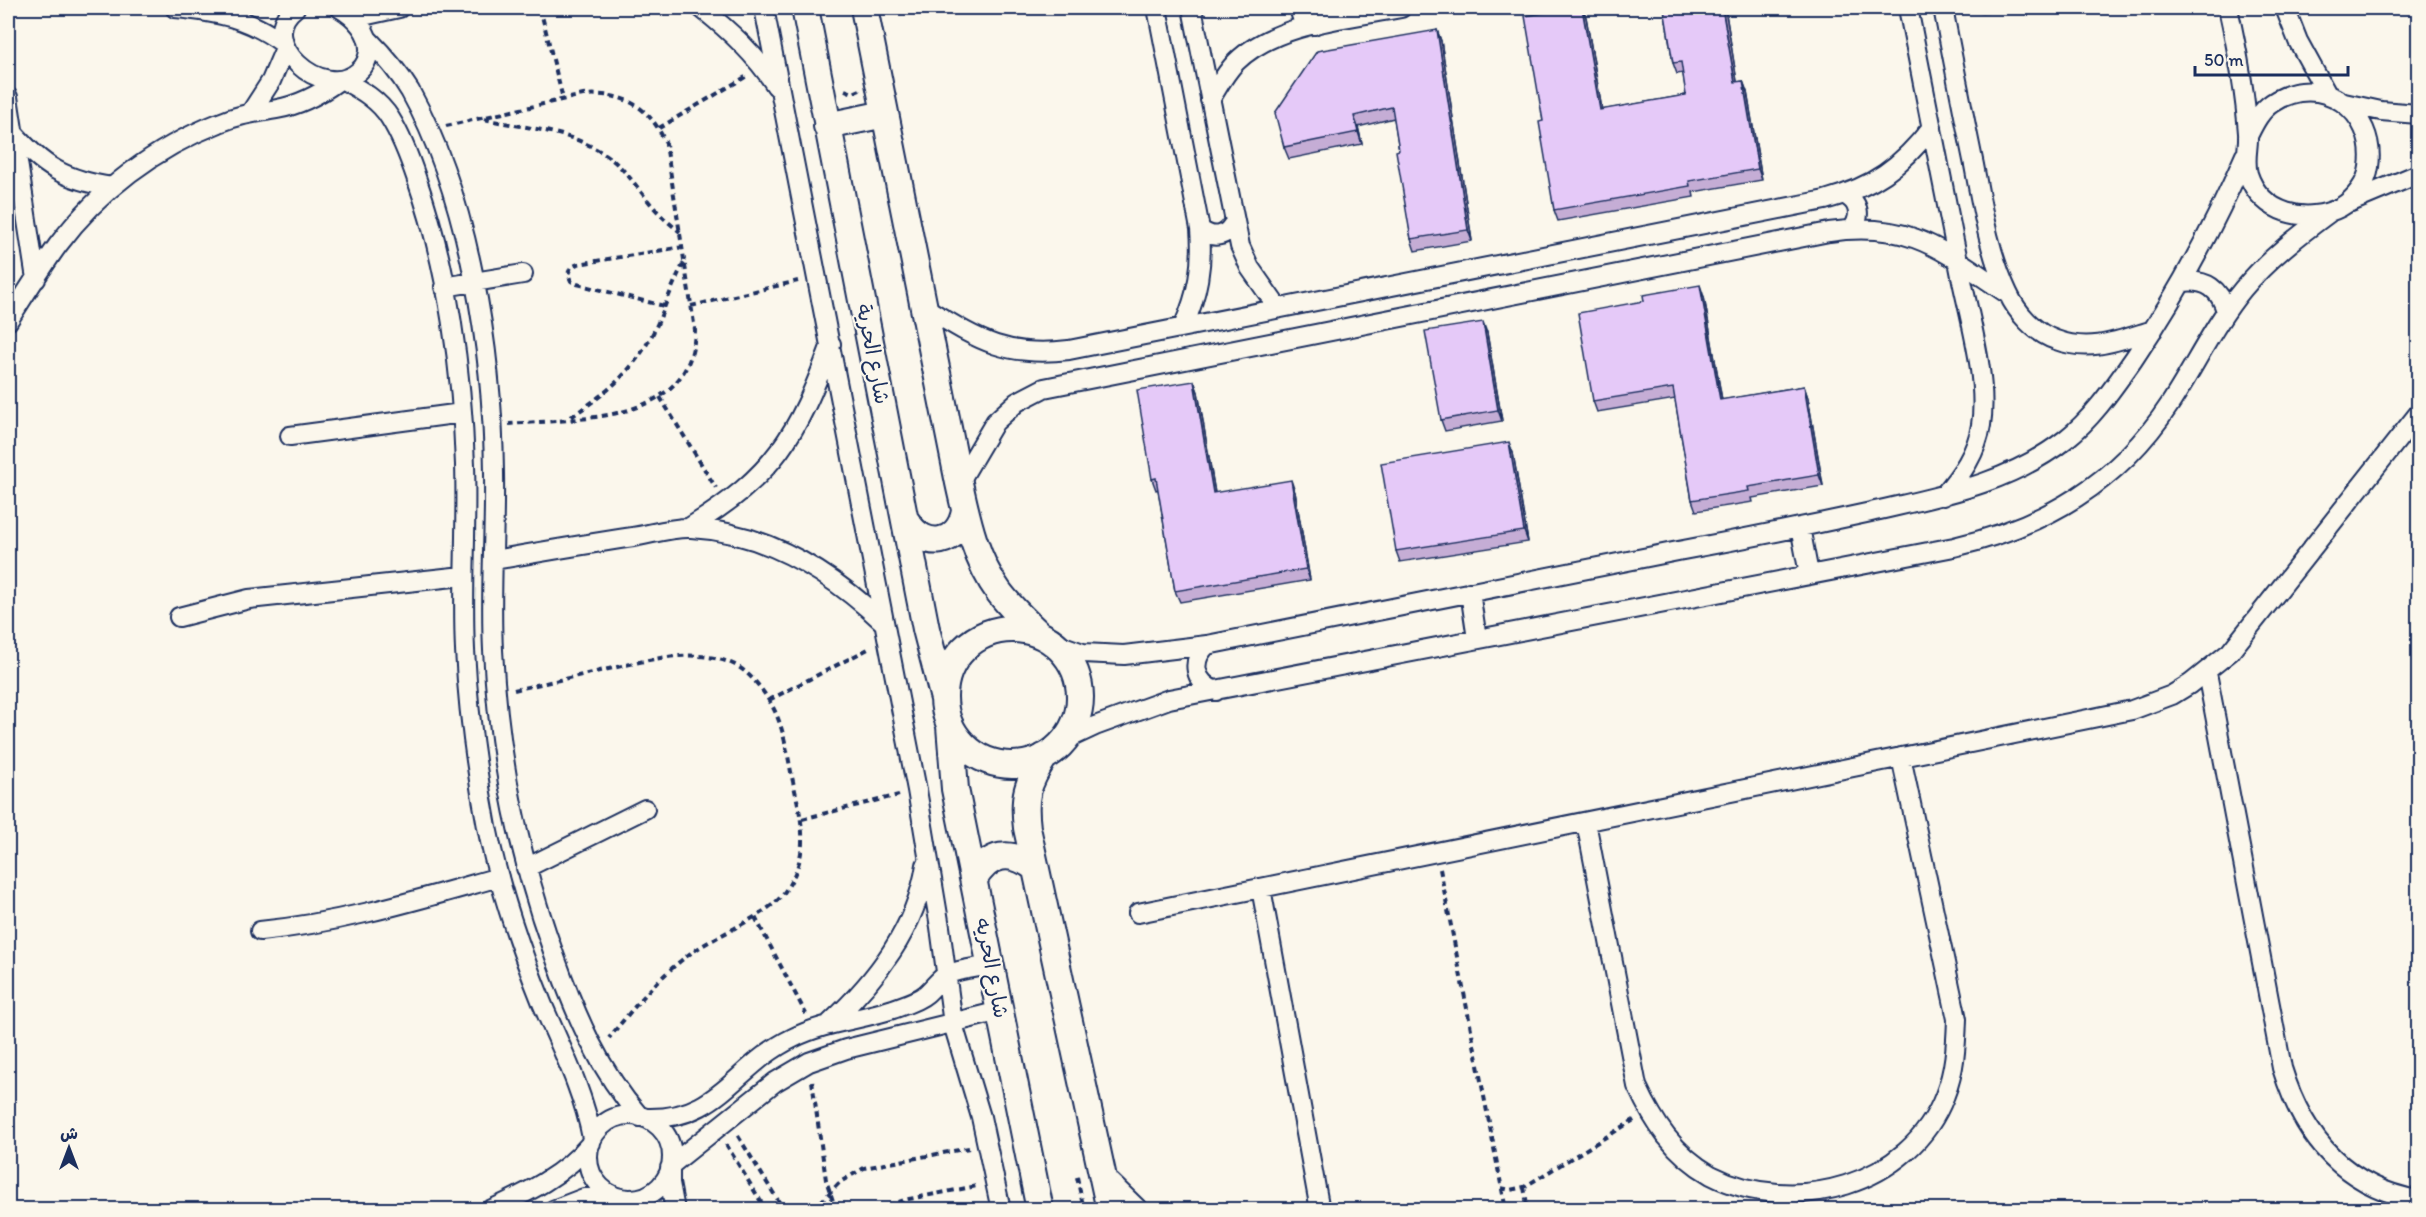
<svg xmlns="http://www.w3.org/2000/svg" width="2426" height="1217" font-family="Itim,'Playpen Sans Arabic',sans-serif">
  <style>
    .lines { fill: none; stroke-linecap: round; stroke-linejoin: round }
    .street-casing { stroke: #1b2f5e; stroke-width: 22 }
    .secondary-casing { stroke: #1b2f5e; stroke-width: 30 }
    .path { stroke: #1b2f5e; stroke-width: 4; stroke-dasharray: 6 4.5; stroke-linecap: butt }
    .street { stroke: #fbf7ec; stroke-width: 18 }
    .secondary { stroke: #fbf7ec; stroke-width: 26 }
    .wall { fill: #c5add5; stroke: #1b2f5e; stroke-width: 1.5 }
    .shaded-wall { fill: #a08dae; stroke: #1b2f5e; stroke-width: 1.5 }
    .building { fill: #e5c9f8; stroke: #1b2f5e; stroke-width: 1.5 }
    .labels { text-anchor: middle; stroke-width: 4.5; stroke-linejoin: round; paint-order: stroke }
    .street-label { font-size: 21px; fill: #1b2f5e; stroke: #fbf7ec }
  </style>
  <rect width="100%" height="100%" fill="#fbf7ec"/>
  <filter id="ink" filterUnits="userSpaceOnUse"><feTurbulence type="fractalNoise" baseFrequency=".0167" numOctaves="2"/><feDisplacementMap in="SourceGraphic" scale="12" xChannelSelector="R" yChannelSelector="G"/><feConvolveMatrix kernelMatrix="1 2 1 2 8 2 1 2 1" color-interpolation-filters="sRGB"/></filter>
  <g filter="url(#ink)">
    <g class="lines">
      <g class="street-casing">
        <path id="street" d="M175,8C218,12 249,18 284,44
          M295,8C253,40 323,104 359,71C365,66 368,59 369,51C370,32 355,17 340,8
          M701,8C730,31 755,54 776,86
          M764,8L917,790L940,927L953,1024L981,1117L1001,1210
          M1157,8L1200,229C1203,265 1198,294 1183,327
          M1192,8L1240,246L1250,268L1278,308
          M1299,8L1302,18L1314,25
          M1908,8C1926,97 1943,187 1961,276C1970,320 1988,381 1981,425C1977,453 1961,475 1943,496
          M1943,8C1953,60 1963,112 1974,165C1982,208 1989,253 2008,293C2017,313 2035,333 2056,340C2090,353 2120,340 2153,330
          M2228,8C2237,48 2245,91 2248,133C2249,147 2244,159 2248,174C2261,214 2307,225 2341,207C2355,199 2367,183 2369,167C2377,111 2321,71 2272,103C2260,111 2254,124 2248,136
          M2285,8L2298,41L2327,94
          M354,18L399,8
          M367,38C383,54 398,71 410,91C469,197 493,353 494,473C495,532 490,591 493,650C498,755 519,858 555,957C576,1016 599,1070 640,1117
          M343,80C361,90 379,100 390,118C402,137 410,159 417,180C448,268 462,372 465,465C467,527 462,588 465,650C468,709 476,769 487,827C499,887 519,946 542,1003C561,1048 583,1090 592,1138
          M8,97L36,279
          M1210,100C1218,87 1225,73 1236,62C1275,23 1349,18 1401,8
          M2344,103L2381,111L2418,114
          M251,112L271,81L285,48
          M12,131C43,167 65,180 112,187
          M1845,195C1859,202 1862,216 1852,229
          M2351,202L2418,174
          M1200,229C1213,240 1227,237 1234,222
          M2183,282C2206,279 2220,289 2226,311
          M444,287L523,274
          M924,307C977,339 1004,358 1069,350L1825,200C1873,187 1901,167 1932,127
          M8,321C24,296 40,270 58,245C99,190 155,148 219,123C240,114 256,113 277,109C300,105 320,94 338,81
          M290,436L462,413
          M959,483L995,422L1017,402L1044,388L1829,232C1912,220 1944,252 2008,294
          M690,527C774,475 797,437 831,344
          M1800,527L1809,574
          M494,560C540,552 586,544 633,537C651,534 673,527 691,528C767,532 830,572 883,622
          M1470,592L1477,639
          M179,617L249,599L463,576
          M1052,642L1083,653L1124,655L1207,645C1364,613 1521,582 1678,551C1743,539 1807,526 1871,512C1940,496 2009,484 2066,439C2093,418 2113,388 2133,360C2177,295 2214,227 2245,155
          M1207,645C1190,661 1194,682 1216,691
          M2207,673L2282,1068C2303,1137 2345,1187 2418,1200
          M1065,740L1095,726L1169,699L1954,547C2045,526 2118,483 2170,404C2195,366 2214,324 2243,289C2268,259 2298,236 2329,213
          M1586,822L1637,1086C1654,1123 1674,1154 1711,1175C1793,1217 1911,1186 1945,1095C1955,1070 1956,1046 1957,1019L1901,757
          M526,868L645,809
          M1261,888L1320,1210
          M1138,913L2132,710L2172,695L2190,684L2230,652L2418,414
          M260,931C342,923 420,899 499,877
          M830,1023C876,980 916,929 926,865
          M588 1157a42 42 0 1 1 84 0a42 42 0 1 1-84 0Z
          M645,1118C719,1121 734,1066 793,1038C825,1022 860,1020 893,1009C904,1005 918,1001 926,994C933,988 939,979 946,975C959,969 977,968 991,965
          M671,1165L775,1082L809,1062L846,1049L1000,1011
          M670,1168V1183L675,1210
          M1103,1175L1139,1210
          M490,1210C527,1193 564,1175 591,1143
          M553,1210L584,1198L615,1197"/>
      </g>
      <g class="secondary-casing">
        <path id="secondary" d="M805,8L926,629L944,699
          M864,8L959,483C967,520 976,561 999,592C1011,608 1026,622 1040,635
          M827,126L885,114
          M907,522C925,551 959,545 965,511
          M944 697a68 68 0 1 1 136 0a68 68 0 1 1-136 0Z
          M950,726L955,789L1040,1210
          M1044,757C1027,784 1023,796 1027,828L1110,1210
          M974,879C989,853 1011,849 1035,868"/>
      </g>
      <path class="path" d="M540,8L563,99
        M845,90L853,93L860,90
        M484,119C529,129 581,131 617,164C633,179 644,198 659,213C665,220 673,226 680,232
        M446,126L583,95C624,92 650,106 666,144L695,330C692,425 579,418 509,424
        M659,128L747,76
        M664,306L577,284L571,281L568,274L571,267L578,264L682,247
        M691,306L798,281
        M660,397L716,488
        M571,417C606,393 631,374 652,335C664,312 671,286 684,263
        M514,690C544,683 574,677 604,670C645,661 692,646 733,664C747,670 760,686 768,699C783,721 787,752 792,777C802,822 812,854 783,894C768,915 715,936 691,953C659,976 634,1007 609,1038
        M769,700L870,648
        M802,819L899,795
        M1440,869L1506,1210
        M755,917L806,1014
        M812,1081L826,1180L836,1210
        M738,1136L784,1210
        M726,1144L766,1210
        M1077,1177L1084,1210
        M1524,1187L1528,1210
        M1501,1188L1510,1190L1524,1187L1634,1120
        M813,1210L840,1182L864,1168L969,1148
        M878,1210L904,1200L977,1186"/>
      <use href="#street" class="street"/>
      <use href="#secondary" class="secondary"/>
    </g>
    <path class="wall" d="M1583,8L1586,17L1602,110L1686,95L1683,73L1677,74L1673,63L1664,8H1725L1737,82L1743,81L1747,92L1762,180L1693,192L1694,197L1558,221L1554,210L1543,121Z
      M1979,8H2012L1981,13Z
      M1437,30L1441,41L1472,241L1415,251L1411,239L1399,150L1394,118L1358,127L1362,144L1289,159L1284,147Z
      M1704,297L1722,400L1804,386L1808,398L1823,486L1752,498L1753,502L1696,511L1692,500L1675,399L1597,412L1593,401Z
      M1487,333L1502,421L1445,431L1441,420Z
      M1194,381L1198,392L1215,493L1295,492L1310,580L1180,602L1175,591L1158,489L1156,490L1152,479Z
      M1513,453L1528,542L1400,562L1396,551Z"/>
    <path class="shaded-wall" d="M1582,8L1586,17L1604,121L1600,110Z
      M1722,8H1725L1739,93L1735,82Z
      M1437,30L1441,41L1472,241L1468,230Z
      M1743,81L1747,92L1762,180L1758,169Z
      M1354,116L1358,127L1362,144L1358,132Z
      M1700,285L1704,297L1724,412L1720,400Z
      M1483,322L1487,333L1502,421L1498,410Z
      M1194,381L1198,392L1217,505L1213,493Z
      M1804,386L1808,398L1823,486L1819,475Z
      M1509,442L1513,453L1528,542L1524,531Z
      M1291,480L1295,492L1310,580L1306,569Z"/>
    <path class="building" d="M1573,8H1582L1600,110L1686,95L1681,62L1673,63L1664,8H1722L1735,82L1743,81L1758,169L1689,181L1690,186L1554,210L1539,122L1543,121L1525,16Z
      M1437,30L1468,230L1411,239L1396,151L1399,150L1392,107L1354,116L1358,132L1284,147L1275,113L1317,51Z
      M1700,285L1720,400L1804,386L1819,475L1748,487L1749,491L1692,500L1673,388L1593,401L1578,313L1644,301L1643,295Z
      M1483,322L1498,410L1441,420L1425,331Z
      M1194,381L1213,493L1291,480L1306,569L1175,591L1156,478L1152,479L1137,390Z
      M1509,442L1524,531L1396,551L1381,463Z"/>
  </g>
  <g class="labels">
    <g class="street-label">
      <text transform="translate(873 354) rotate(79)" y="7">شارع الحرية</text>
      <text transform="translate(992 968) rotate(79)" y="7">شارع الحريه</text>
    </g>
  </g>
  <rect width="2426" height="1217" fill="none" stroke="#fbf7ec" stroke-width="30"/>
  <rect x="15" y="15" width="2396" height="1187" fill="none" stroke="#1b2f5e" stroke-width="2" filter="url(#ink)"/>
  <g transform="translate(69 1148)" stroke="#fbf7ec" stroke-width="4.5" paint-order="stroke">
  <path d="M0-4.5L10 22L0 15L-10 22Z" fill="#1b2f5e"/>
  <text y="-9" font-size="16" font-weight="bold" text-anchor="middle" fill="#1b2f5e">ش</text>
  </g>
  <path d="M2195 66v9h153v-9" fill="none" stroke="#1b2f5e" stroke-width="3"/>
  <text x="2204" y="66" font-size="18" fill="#1b2f5e" stroke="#fbf7ec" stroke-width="4.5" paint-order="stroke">50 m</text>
</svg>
